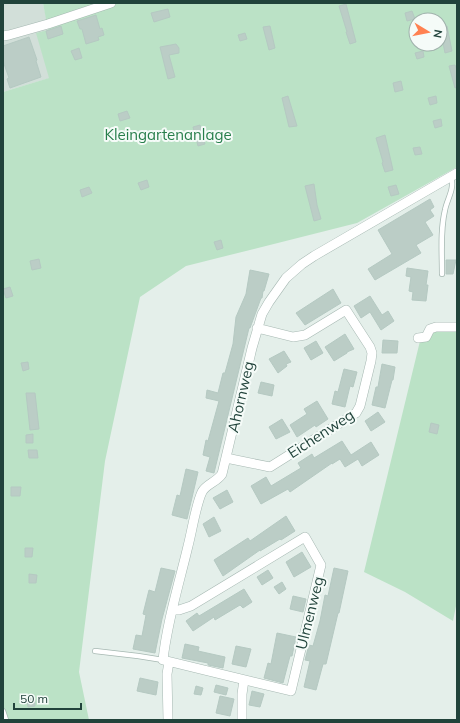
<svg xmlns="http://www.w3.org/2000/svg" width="460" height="723" font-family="Mulish,sans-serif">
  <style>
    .built { fill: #d2dfd9 }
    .green { fill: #bbe2c6; fill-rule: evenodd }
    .building { fill: #bbcdc6; stroke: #b5c9c2 }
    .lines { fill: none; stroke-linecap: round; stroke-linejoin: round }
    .lane-casing { stroke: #a6b8b2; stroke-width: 6 }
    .street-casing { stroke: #a6b8b2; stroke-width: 10 }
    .lane { stroke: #fff; stroke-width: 4.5 }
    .street { stroke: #fff; stroke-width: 9 }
    .labels { text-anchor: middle; stroke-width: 4; stroke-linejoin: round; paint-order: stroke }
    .park-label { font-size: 15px; fill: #277e4b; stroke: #f5fbf8 }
    .street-label { font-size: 15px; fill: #21433b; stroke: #f5fbf8 }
  </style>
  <rect width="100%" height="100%" fill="#e4efea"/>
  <path class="built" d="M3,3H43L49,30L37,34L50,78L3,92Z"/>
  <path class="green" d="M43,3H457V167L357,223L186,266L140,297L105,461L79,672L89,720H3V92L49,78L36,33L48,30ZM416,20H440V44H416Z
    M457,330V601L453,621L405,592L364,572L420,341L433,331Z"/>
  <path class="building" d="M346,4L356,42L350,44L346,32H347L339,6Z
    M168,9L170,17L154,22L151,13Z
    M412,11L415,19L407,21L405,13Z
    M96,15L100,29L102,28L104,35L98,37L99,40L86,44L82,29H80L77,21Z
    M61,26L63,34L48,39L46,31Z
    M270,26L275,48L269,50L263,27Z
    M447,26L452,51L445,53L440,28Z
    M245,33L247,39L240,41L238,35Z
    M29,37L37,60L36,61L41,77L10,88L7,79L9,78L3,61V46Z
    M176,44L179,48V53L169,55L175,77L168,79L160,47Z
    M79,48L82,58L75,60L71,51Z
    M423,51L424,57L417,59L415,53Z
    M455,65L457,70V87L455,88L449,66Z
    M401,81L403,90L395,92L393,83Z
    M288,96L297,126L289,127L282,98Z
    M436,96L437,103L430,105L428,98Z
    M127,111L130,118L120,121L118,114Z
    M441,119L442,126L435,128L433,121Z
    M200,125L205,144L198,146L193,127Z
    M385,135L393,170L385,172L382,163L383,162L376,138Z
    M420,147L422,154L415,155L413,148Z
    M147,180L149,187L141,190L138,183Z
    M314,184L317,205L321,219L314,221L305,186Z
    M396,185L399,194L391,196L388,187Z
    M89,187L92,193L82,197L80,190Z
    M430,199L434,207L430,210L434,216L425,222L433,235L416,245L421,253L375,280L368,269L392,254L378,230Z
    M221,240L223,248L217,250L214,242Z
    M39,259L41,268L32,270L30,261Z
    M446,260H456L453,274H446Z
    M407,268L428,271L426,285H428L426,301L412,300L413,292L409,291L411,277L406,276Z
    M250,270L269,274L264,291H263L262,298H261L250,328H249L214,473L206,471L210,457L203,455L206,440L208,441L219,401L206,398L207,390L218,393L223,373H225L233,344L236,317L246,294Z
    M10,287L13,296L6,298L3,289Z
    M333,289L341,303L305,325L296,313Z
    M370,296L382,315L388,311L394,321L381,330L370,312L361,318L354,306Z
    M345,334L354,349L347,352V353L334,361L325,347Z
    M383,340L398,341L397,353H382Z
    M316,341L323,353L311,360L304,348Z
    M284,351L291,362L286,364L287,366L278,373L269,359Z
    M28,362L29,369L23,371L21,363Z
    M382,364L395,367L393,380H392L385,408L372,405L376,387H378Z
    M344,369L357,372L353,387L350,386L345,407L332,404L335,391L338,392Z
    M261,382L274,385L272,396L258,393Z
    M26,393H35L39,429L30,430Z
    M317,401L328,419L316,427L315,425L297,437L290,425L307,414L304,409Z
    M378,412L385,422L371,431L365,421Z
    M282,419L290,432L276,439L269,427Z
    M431,423L439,425L437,434L429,432Z
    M33,434V443H26V435Z
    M342,441L351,455L371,442L379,455L362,466L358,459L345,467L340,459L332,464V463L290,492L288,489L261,504L251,486L266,477L271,486L301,468L298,463L312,454L314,458Z
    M28,450H37L38,458H29Z
    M186,469L198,472L187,519L172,515L177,495L180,496Z
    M11,487H21L20,496H11Z
    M227,490L233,502L220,509L213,498Z
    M286,516L295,531L281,540L280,539L260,551V550L223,576L214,560L248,538L250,541Z
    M214,517L221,531L209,537L203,524Z
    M25,548H33L32,557H25Z
    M302,552L311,567L294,577L286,562Z
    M161,568L175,571L162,619L155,653L133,649L136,635L142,636L146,615L143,614L149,590L155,592Z
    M334,568L348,571L339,613H338L326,664H323L316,690L304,687L310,661L305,660L309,645L313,646L320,621L325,595L328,596Z
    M268,570L273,578L262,585L257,577Z
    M29,574L37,575L36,583H29Z
    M282,582L286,589L279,594L274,587Z
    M244,589L252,602L243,608L240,605L215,620L214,617L193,631L186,621L197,613L199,616Z
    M293,596L306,599L303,612L290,609Z
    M277,633L296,637L292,656H290L283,683L264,678L268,663L271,664Z
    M185,644L199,647L198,651L225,657L223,668L208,665V663L182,658Z
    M236,646L251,649L246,667L232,664Z
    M140,678L158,682L156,695L137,691Z
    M216,685L228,688L226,695L214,692Z
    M196,686L203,688L201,695L194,694Z
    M252,691L264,694L260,707L249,705Z
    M220,696L234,699L230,716L216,713Z
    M27,699H35V706L28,707Z"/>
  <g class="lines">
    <g class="lane-casing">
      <path id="lane" d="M442,274C442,253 440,231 445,210C447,199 455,189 451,177
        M95,651L138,656L163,660
        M3,711L6,720"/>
    </g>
    <g class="street-casing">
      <path id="street" d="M3,36L9,35L48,24L111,3
        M418,338L426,337L430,329L436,327H457
        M226,458L270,467L356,413L360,406L371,361L372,353L370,347L346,310L305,335L293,337L257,328
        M173,610H179L191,606L305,537L321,565L291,691L163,660C167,622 179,584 188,546C192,531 196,504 202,492C206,484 217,482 222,474L252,348L262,314L269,302L286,278L302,264L314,256L457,173
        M168,720L167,674L169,662
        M242,720V694L244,680"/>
    </g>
    <use href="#lane" class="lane"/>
    <use href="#street" class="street"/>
  </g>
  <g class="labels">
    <g class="park-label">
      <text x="168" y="140">Kleingartenanlage</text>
    </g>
    <g class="street-label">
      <text transform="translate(241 397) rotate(-77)" y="5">Ahornweg</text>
      <text transform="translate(321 434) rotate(-33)" y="5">Eichenweg</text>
      <text transform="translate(310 613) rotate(-76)" y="5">Ulmenweg</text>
    </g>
  </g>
  <rect width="460" height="723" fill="none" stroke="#21433b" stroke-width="8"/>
  <g transform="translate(428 32) rotate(100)"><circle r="19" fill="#f5fbf8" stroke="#a0b1ac"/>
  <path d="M0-3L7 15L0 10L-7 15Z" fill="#ff8151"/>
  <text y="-6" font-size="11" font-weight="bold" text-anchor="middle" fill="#21433b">N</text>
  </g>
  <path d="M14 703v6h67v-6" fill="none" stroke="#21433b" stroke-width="2"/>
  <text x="20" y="703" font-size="12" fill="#21433b" stroke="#f5fbf8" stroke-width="3" paint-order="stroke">50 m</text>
</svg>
